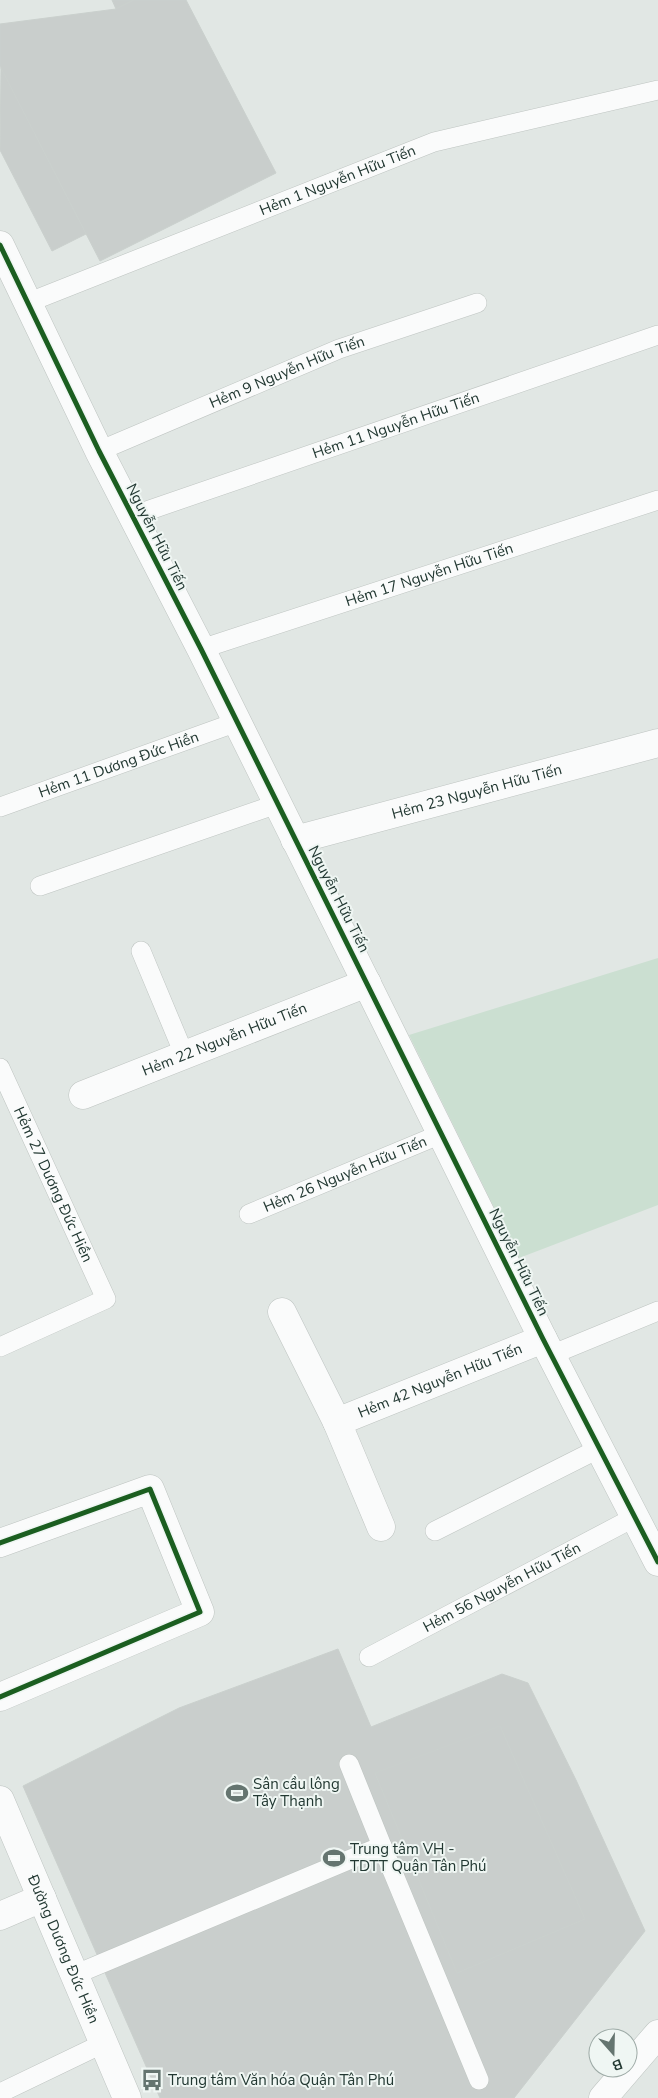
<svg xmlns="http://www.w3.org/2000/svg" width="658" height="2098" font-family="'Nunito Sans',sans-serif">
  <style>
    .green { fill: #cbdfd1 }
    .building { fill: #c9cecc; stroke: #cad0cd }
    .lines { fill: none; stroke-linecap: round; stroke-linejoin: round }
    .service-casing { stroke: #bec4c1; stroke-width: 20 }
    .minor-casing { stroke: #bec4c1; stroke-width: 29 }
    .service { stroke: #fafbfb; stroke-width: 19 }
    .minor { stroke: #fafbfb; stroke-width: 28 }
    .cycleway-casing { stroke: #eff6f3; stroke-width: 8 }
    .cycleway { stroke: #1b5e20; stroke-width: 5 }
    .labels { text-anchor: middle; stroke-width: 4; stroke-linejoin: round; paint-order: stroke }
    .street-label { font-size: 15px; fill: #223832; stroke: #eff6f3 }
    .poi-label { font-size: 15px; fill: #223832; stroke: #eff6f3; text-anchor: start }
  </style>
  <rect width="100%" height="100%" fill="#e1e7e4"/>
  <path class="green" d="M658,958V1205L519,1258L409,1035Z"/>
  <path class="building" d="M112,0H134L116,9Z
    M134,0H186L276,173L100,261L0,66V24L116,9Z
    M1,68L86,234L52,251L0,150Z
    M338,1649L371,1727L502,1674L528,1683L576,1780L645,1931L514,2098H160L23,1786L179,1708Z
    M500,1726L585,1919L457,1973L375,1773Z"/>
  <g class="lines">
    <g class="service-casing">
      <g id="service">
        <path id="s1" d="M27,303L434,142L658,90"/>
        <path id="s2" d="M99,451L339,349L477,303"/>
        <path id="s3" d="M132,516L658,335"/>
        <path id="s4" d="M201,649L658,500"/>
        <path id="s5" d="M0,807L237,722"/>
        <path d="M40,886L277,804"/>
        <path d="M141,951L184,1054"/>
        <path id="s6" d="M0,1068L106,1299L0,1347"/>
        <path id="s7" d="M249,1214L441,1134"/>
        <path d="M551,1355L658,1311"/>
        <path d="M435,1531L600,1448"/>
        <path id="s8" d="M369,1657L635,1517"/>
        <path d="M349,1764L382,1846"/>
        <path d="M74,1975L382,1846L479,2080"/>
        <path d="M0,2093L104,2043"/>
      </g>
    </g>
    <g class="minor-casing">
      <g id="minor">
        <path d="M0,245L99,451L201,649L543,1339L658,1562"/>
        <path id="s9" d="M295,840L658,743"/>
        <path id="s10" d="M83,1095L367,983"/>
        <path d="M282,1312L337,1422L381,1527"/>
        <path id="s11" d="M337,1422L543,1339"/>
        <path d="M0,1543L150,1489L200,1612L0,1697"/>
        <path id="s12" d="M0,1800L127,2098"/>
        <path d="M0,1916L42,1898"/>
        <path d="M603,2098L658,2034"/>
      </g>
    </g>
    <use href="#service" class="service"/>
    <use href="#minor" class="minor"/>
    <g class="cycleway-casing">
      <path id="cycleway" d="M0,245L99,451L201,649L543,1339L658,1562
        M0,1543L150,1489L200,1612L0,1697"/>
    </g>
    <use href="#cycleway" class="cycleway"/>
  </g>
  <defs>
    <g id="stadium-bare" transform="scale(1.725)"><path d="M0-5a6.5 5 0 1 0 0 10a6.5 5 0 1 0 0-10ZM-3.5-1.8h7v3.6h-7Z" fill="#657570" stroke="#eff6f3" stroke-width="2.5" paint-order="stroke"/></g>
    <g id="bus-bare" transform="scale(1.725)"><path d="M-5-6H5V4H4V6H2V4H-2V6H-4V4H-5ZM-3.5-4V0h7V-4ZM-3.5 1.2v1.5H-2V1.2ZM2 1.2v1.5H3.5V1.2Z" fill="#657570" stroke="#eff6f3" stroke-width="2.5" paint-order="stroke"/></g>
  </defs>
  <g fill-rule="evenodd">
    <use href="#stadium-bare" x="237" y="1793"/>
    <use href="#stadium-bare" x="334" y="1858"/>
    <use href="#bus-bare" x="152" y="2080"/>
  </g>
  <g class="labels">
    <g class="street-label">
      <text dy="5" stroke="none"><textPath href="#s1" startOffset="334">Hẻm 1 Nguyễn Hữu Tiến</textPath></text>
      <text dy="5" stroke="none"><textPath href="#s2" startOffset="204">Hẻm 9 Nguyễn Hữu Tiến</textPath></text>
      <text dy="5" stroke="none"><textPath href="#s3" startOffset="279">Hẻm 11 Nguyễn Hữu Tiến</textPath></text>
      <text transform="translate(157 537) rotate(63)" y="5">Nguyễn Hữu Tiến</text>
      <text dy="5" stroke="none"><textPath href="#s4" startOffset="240">Hẻm 17 Nguyễn Hữu Tiến</textPath></text>
      <text dy="5" stroke="none"><textPath href="#s5" startOffset="126">Hẻm 11 Dương Đức Hiền</textPath></text>
      <text dy="5" stroke="none"><textPath href="#s9" startOffset="188">Hẻm 23 Nguyễn Hữu Tiến</textPath></text>
      <text transform="translate(339 899) rotate(63)" y="5">Nguyễn Hữu Tiến</text>
      <text dy="5" stroke="none"><textPath href="#s10" startOffset="152">Hẻm 22 Nguyễn Hữu Tiến</textPath></text>
      <text dy="5" stroke="none"><textPath href="#s7" startOffset="104">Hẻm 26 Nguyễn Hữu Tiến</textPath></text>
      <text dy="5" stroke="none"><textPath href="#s6" startOffset="128">Hẻm 27 Dương Đức Hiền</textPath></text>
      <text transform="translate(519 1262) rotate(64)" y="5">Nguyễn Hữu Tiến</text>
      <text dy="5" stroke="none"><textPath href="#s11" startOffset="111">Hẻm 42 Nguyễn Hữu Tiến</textPath></text>
      <text dy="5" stroke="none"><textPath href="#s8" startOffset="150">Hẻm 56 Nguyễn Hữu Tiến</textPath></text>
      <text dy="5" stroke="none"><textPath href="#s12" startOffset="162">Đường Dương Đức Hiền</textPath></text>
    </g>
    <g class="poi-label">
      <text x="253" y="1789">Sân cầu lông<tspan x="253" dy="17">Tây Thạnh</tspan></text>
      <text x="350" y="1854">Trung tâm VH -<tspan x="350" dy="17">TDTT Quận Tân Phú</tspan></text>
      <text x="168" y="2085">Trung tâm Văn hóa Quận Tân Phú</text>
    </g>
  </g>
  <g transform="translate(613 2053) rotate(160)"><circle r="24" fill="#eff6f3" stroke="#9daaa6"/>
  <path d="M0-4L9 19L0 12L-9 19Z" fill="#657570"/>
  <text y="-8" font-size="14" font-weight="bold" text-anchor="middle" fill="#223832">B</text>
  </g>
</svg>
